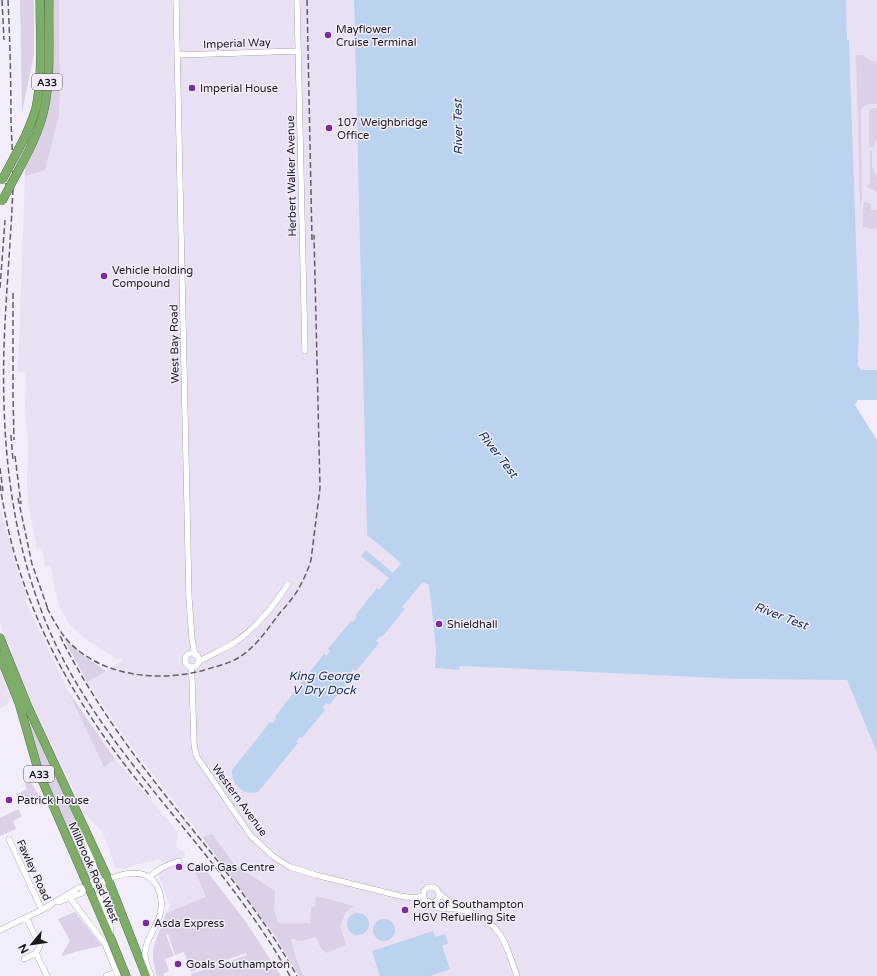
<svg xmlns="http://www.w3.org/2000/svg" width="877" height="976" font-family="'Varela Round',sans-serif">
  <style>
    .built { fill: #eae0f4 }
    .green { fill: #dbd0e5 }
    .water { fill: #bbd3ee }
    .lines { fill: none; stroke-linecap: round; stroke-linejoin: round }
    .minor-casing { stroke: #837c88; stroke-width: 6 }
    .highway-casing { stroke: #5c794f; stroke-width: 9 }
    .minor { stroke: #fff; stroke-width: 5.5 }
    .highway { stroke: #7ead69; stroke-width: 8 }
    .rail { stroke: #645f67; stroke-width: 1.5; stroke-dasharray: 6 3; stroke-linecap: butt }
    .highway-bridge-casing { stroke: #5c794f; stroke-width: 9; stroke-linecap: butt }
    .highway-bridge { stroke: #7ead69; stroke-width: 8 }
    .poi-dot { fill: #7a2b9c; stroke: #f3ecfa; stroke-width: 1.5 }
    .labels { text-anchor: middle; stroke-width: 3; stroke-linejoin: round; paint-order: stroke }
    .shield { fill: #f3ecfa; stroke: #5c5860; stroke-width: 1 }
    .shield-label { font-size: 10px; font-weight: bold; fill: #1c191e }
    .poi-label { font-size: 11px; fill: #1c191e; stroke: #f3ecfa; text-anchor: start }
    .street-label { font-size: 11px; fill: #1c191e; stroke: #f3ecfa }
    .water-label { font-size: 12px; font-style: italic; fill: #0f3458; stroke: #f3ecfa }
  </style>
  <rect width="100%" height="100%" fill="#f3ecfa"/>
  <path class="built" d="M59,0H354L367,535L401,563L415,592L423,582L429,585L436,648L435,668L460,666L738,679L847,680L877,753V976H305L290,946L222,855L210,834L202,837L132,747L87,682L123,660L115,658L84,638L69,624L58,604L50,565L45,566L42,548L37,549L28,503L27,487L28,445L25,406L26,373L18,372L25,176L45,169L59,116L60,93Z
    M846,0H877V370H861L858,365L859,326L849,40H847Z
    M0,507L17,569L28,599L25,600L104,766L115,759L178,832L176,847L186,853L184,857L165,865L158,859L154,861L134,865L126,869L116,868L103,833L84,813L30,698L15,662L11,648L6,640L0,623Z
    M0,671L10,697L8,704L0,708Z
    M181,862L192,865L206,898L167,912L170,906L158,874L159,871Z"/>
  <path class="green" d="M20,0H33L34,5V55L22,112Z
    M53,0H59L60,93L59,116L45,170L25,176V168L34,149L49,106L53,66Z
    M856,55H865V57L877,63V104C870,104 863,103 861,111L862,198L860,207Z
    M877,108V138L873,147H869V112L871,109Z
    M870,151H872V166L877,178V192L866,186L870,184Z
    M864,202L871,204V210H877V229H869L868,227H863V208Z
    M63,637L84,656L106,671L87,682Z
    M68,691L115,759L104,767Z
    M29,719L83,837C81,844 85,847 88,852C91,860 94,869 92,877L88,879L41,772L27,720Z
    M30,781L40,798L34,802L32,798L21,804L16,795L27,789L25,784Z
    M18,809L22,816L13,821L16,829L0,836V818Z
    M212,834L235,865L275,891L274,911L278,923H310L311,907H315L316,896L354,906L346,912L340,926L346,945L326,953L320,947L316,937L300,941H297L295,939H291L296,958L304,976H299L275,936L202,837Z
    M198,864L206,870L246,922L281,976H192L191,974L247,955L246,953L191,972L184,952L175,955L168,934L166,935L174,956L165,959L169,971L163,974L164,976H157C147,946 158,940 166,913L206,897L192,865Z
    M75,912L102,946L78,951L63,956L62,954L70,941L58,919Z"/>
  <path class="water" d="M354,0H846L847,40H849L859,326L858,365L861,370H877V400H858L855,405L877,440V753L847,680L738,679L460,666L459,670L435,668L436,648L429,585L423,582L402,607L405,609L382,637L380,636L376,641L379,643L356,671L353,669L349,675L352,677L329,705L326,703L323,708L325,710L302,738L300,737L296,742L298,743L258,792C243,796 231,785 232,770L270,722L273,723L276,718L275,717L297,688L299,689L303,685L301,683L324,654L326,656L330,651L328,649L351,621L353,622L357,617L355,616L377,588L379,590L389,578L361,556L366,550L393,573L401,563L367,535Z
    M347 924a11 11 0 1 1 22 0a11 11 0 1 1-22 0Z
    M373 930a11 11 0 1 1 22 0a11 11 0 1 1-22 0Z
    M433,931L435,937L445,934L448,944L442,946L450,969L430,976H380L372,951Z"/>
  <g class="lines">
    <g class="minor-casing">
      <path id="minor" d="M176,0L189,598L192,639L195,655
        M297,0L305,351
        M177,55L298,51
        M185 660a7 7 0 1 1 14 0a7 7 0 1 1-14 0Z
        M198,662C210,655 222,650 234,643C256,628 274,606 288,584
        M191,667L192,678L194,743L195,750L197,757L251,836L274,857L290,867L316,875L400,896L413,898L424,896
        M9,839L42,910
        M86,839L96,873L94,879L88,887
        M150,877C158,868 168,865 179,861
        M105,881L100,887L99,894L109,919L111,933
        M423 895a8 8 0 1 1 16 0a8 8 0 1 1-16 0Z
        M439,893L458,909
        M70,898L105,944L118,976
        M59,902L82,893L84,889
        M429,902C437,911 447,908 457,909C463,910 468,912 472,913C503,924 507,949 517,976
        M46,907L80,887L84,889C105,880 145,859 158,888C162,897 162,907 160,915C156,928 146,939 145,952C144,960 149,969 151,976
        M26,917L40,946L36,953L47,976
        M0,930L50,906
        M24,959L36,953
        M106,976L116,972"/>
    </g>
    <g class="highway-casing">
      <path id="highway" d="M24,139C28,129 33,119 36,108C43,73 40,35 40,0
        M24,160C32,145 39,130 43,114C52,78 48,37 49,0
        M0,638L28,707L108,879L146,976
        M0,656L19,703L39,773L111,939L126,976"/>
    </g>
    <use href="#minor" class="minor"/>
    <use href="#highway" class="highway"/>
    <path class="rail" d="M2,0L4,40
      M8,0C10,41 11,82 11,122C12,144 13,165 13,186C11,239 6,292 4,346C1,454 13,564 64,661C125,776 227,862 290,976
      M307,0L312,240
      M6,198V162
      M0,288L5,220
      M13,293V396L14,440
      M11,435L13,461
      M15,456L21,504
      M0,468L3,491
      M0,485C3,505 7,525 12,545C37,639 88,723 151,797
      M18,498L32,564L49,612
      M47,608C53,619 59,631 68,641C101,676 156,682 201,671C213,667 226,665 238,658C255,648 267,630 279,614C286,606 294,597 299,588C304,579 308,570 311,560L320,488L314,235
      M60,636C81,678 107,718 135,756C190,830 252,896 297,976"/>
    <g class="highway-bridge-casing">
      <path id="highway-bridge" d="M2,180L24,139
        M2,201L24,160"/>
    </g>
    <use href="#highway-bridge" class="highway-bridge"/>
  </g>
  <g class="poi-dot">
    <circle cx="328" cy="35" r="4"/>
    <circle cx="192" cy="88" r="4"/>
    <circle cx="329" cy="128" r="4"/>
    <circle cx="104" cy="276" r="4"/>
    <circle cx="439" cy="624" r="4"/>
    <circle cx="9" cy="800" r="4"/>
    <circle cx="179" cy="867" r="4"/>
    <circle cx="405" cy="910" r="4"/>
    <circle cx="146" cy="923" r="4"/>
    <circle cx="178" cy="964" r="4"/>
  </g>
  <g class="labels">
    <g class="shield">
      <rect x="32" y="74" width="30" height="16" rx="3"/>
      <rect x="24" y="766" width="30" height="16" rx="3"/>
    </g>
    <g class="shield-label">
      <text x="47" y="86">A33</text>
      <text x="39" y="778">A33</text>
    </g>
    <g class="poi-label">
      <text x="336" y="33">Mayflower<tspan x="336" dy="13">Cruise Terminal</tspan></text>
      <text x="200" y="92">Imperial House</text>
      <text x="337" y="126">107 Weighbridge<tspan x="337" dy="13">Office</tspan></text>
      <text x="112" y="274">Vehicle Holding<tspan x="112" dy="13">Compound</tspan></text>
      <text x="447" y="628">Shieldhall</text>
      <text x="17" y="804">Patrick House</text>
      <text x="187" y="871">Calor Gas Centre</text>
      <text x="413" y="908">Port of Southampton<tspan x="413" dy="13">HGV Refuelling Site</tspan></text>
      <text x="154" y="927">Asda Express</text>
      <text x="186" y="968">Goals Southampton</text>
    </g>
    <g class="street-label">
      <text transform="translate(237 43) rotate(-2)" y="4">Imperial Way</text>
      <text transform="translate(291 176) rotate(-91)" y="4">Herbert Walker Avenue</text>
      <text transform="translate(174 344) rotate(-91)" y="4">West Bay Road</text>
      <text transform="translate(240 800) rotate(54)" y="4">Western Avenue</text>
      <text transform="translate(34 870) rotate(65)" y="4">Fawley Road</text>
      <text transform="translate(94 872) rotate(66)" y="4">Millbrook Road West</text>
    </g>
    <g class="water-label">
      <text transform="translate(458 127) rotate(-91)" y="4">River Test</text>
      <text transform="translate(498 454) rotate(52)" y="4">River Test</text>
      <text transform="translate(781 616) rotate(21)" y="4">River Test</text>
      <text x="324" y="680">King George<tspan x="324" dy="14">V Dry Dock</tspan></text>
    </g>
  </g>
  <g transform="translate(32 944) rotate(241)" stroke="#f3ecfa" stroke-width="3" paint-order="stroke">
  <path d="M0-3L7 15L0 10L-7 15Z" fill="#1c191e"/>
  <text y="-6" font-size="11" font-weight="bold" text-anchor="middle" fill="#1c191e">N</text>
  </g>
</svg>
